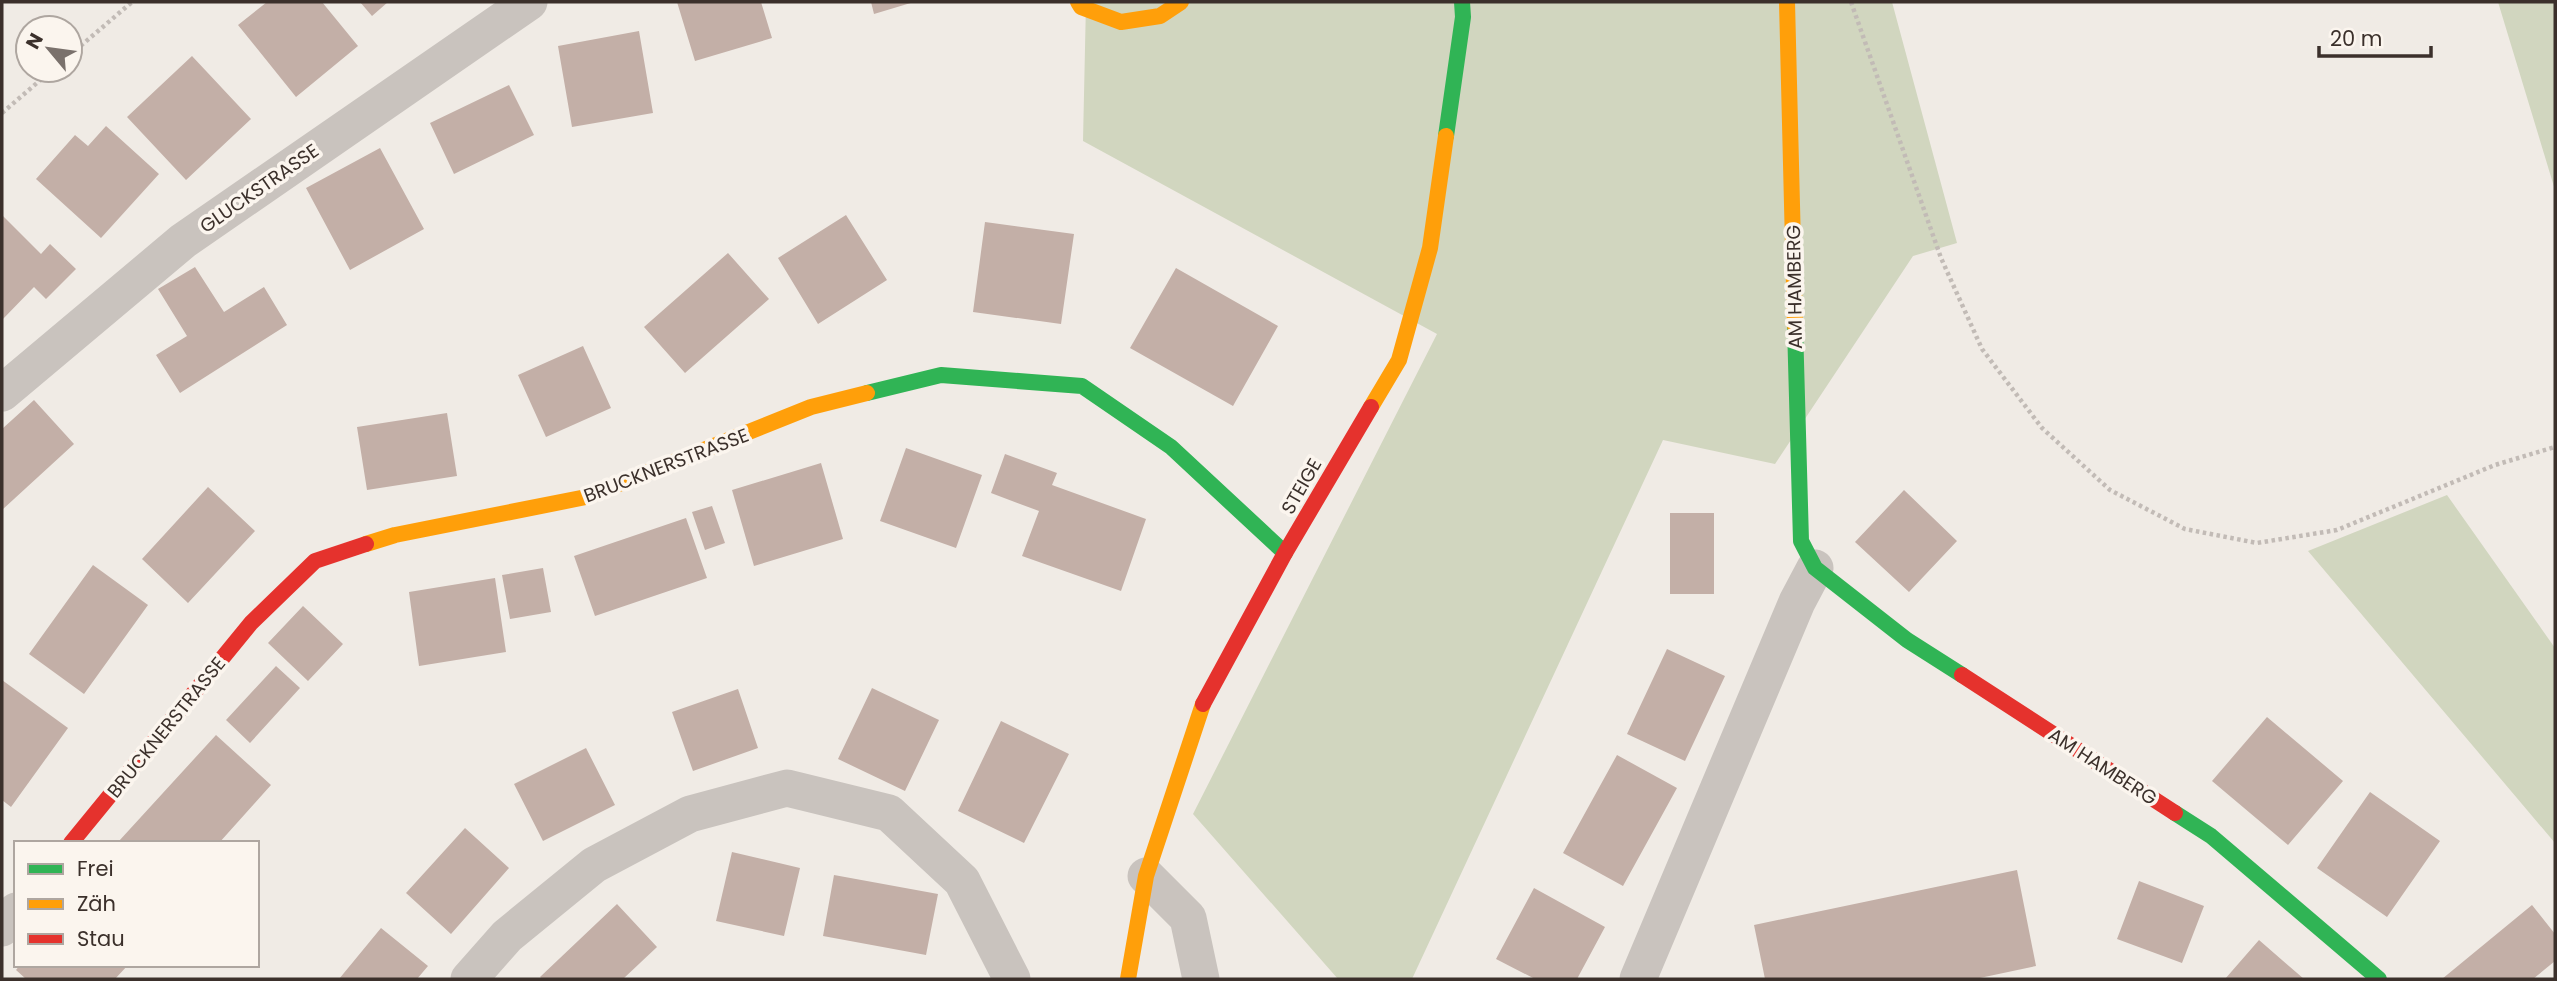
<svg xmlns="http://www.w3.org/2000/svg" width="2557" height="981" font-family="Poppins,sans-serif">
  <style>
    .green { fill: #d1d6bf }
    .building { fill: #c3afa7 }
    .lines { fill: none; stroke-linecap: round; stroke-linejoin: round }
    .path { stroke: #c2bbb6; stroke-width: 4.5; stroke-dasharray: 3.5 3.5; stroke-linecap: butt }
    .street { stroke: #c9c3be; stroke-width: 37 }
    .fast { stroke: #30b455; stroke-width: 16 }
    .slow { stroke: #ff9f0a; stroke-width: 16 }
    .jam { stroke: #e5322d; stroke-width: 16 }
    .labels { text-anchor: middle; stroke-width: 7; stroke-linejoin: round; paint-order: stroke }
    .street-label { font-size: 19px; fill: #3b302b; stroke: #fbf5ee }
  </style>
  <rect width="100%" height="100%" fill="#f0ebe5"/>
  <path class="green" d="M1086,2H1892L1957,243L1913,256L1775,464L1663,440L1412,979H1338L1193,814L1437,334L1083,141Z
    M2498,2H2555V190Z
    M2447,495L2555,648V843L2308,551Z"/>
  <path class="building" d="M267,2H322L358,46L296,97L238,25Z
    M360,2H388L372,16Z
    M677,2H761L772,38L695,61Z
    M871,2H914L874,14Z
    M639,31L653,113L572,127L558,46Z
    M192,56L251,119L186,180L127,117Z
    M509,85L534,135L454,174L430,123Z
    M106,126L159,174L101,238L36,179L75,135L88,146Z
    M380,148L424,229L350,270L306,188Z
    M2,215L41,254L50,244L76,269L46,299L34,287L2,320Z
    M846,215L887,280L818,324L778,258Z
    M985,222L1074,234L1061,324L973,312Z
    M728,253L769,299L685,373L644,327Z
    M195,267L224,312L264,287L287,325L180,393L156,355L187,336L158,289Z
    M1176,268L1278,326L1233,406L1130,348Z
    M583,346L611,408L546,437L518,375Z
    M34,400L74,444L2,510V429Z
    M447,413L457,476L367,490L357,427Z
    M906,448L982,475L956,548L880,521Z
    M1005,454L1057,473L1052,485L1146,519L1121,591L1022,556L1039,511L991,493Z
    M821,463L843,539L754,566L732,490Z
    M208,487L255,531L188,603L142,559Z
    M1904,490L1957,541L1909,592L1855,542Z
    M712,506L725,543L705,550L692,512Z
    M1670,513H1714V594H1670Z
    M686,518L707,578L595,616L574,556Z
    M93,565L148,605L84,694L29,654Z
    M543,568L551,612L510,619L502,575Z
    M495,578L506,652L419,666L409,592Z
    M303,606L343,644L308,681L268,643Z
    M1667,649L1725,676L1685,761L1627,734Z
    M276,666L300,688L250,743L226,720Z
    M2,680L68,728L11,807L2,800Z
    M872,688L939,720L905,791L838,759Z
    M738,689L758,748L693,771L672,712Z
    M2267,717L2343,781L2288,845L2212,781Z
    M1001,721L1069,754L1024,843L958,811Z
    M216,735L271,785L219,843H120L119,841Z
    M586,748L615,805L543,841L514,784Z
    M1617,755L1677,788L1623,886L1563,853Z
    M2370,792L2440,841L2387,917L2317,868Z
    M465,828L509,868L451,934L406,893Z
    M732,852L800,868L784,936L716,921Z
    M2017,870L2036,966L1975,979H1765L1754,925Z
    M834,875L938,894L926,955L823,936Z
    M2139,881L2204,906L2182,963L2117,939Z
    M1534,888L1605,927L1577,979H1535L1496,959Z
    M617,904L657,947L623,979H542L540,977Z
    M2532,905L2555,934V961L2533,979H2442Z
    M381,928L428,966L417,979H339Z
    M2259,940L2304,979H2225Z
    M20,965H128L115,979H26L16,970Z"/>
  <g class="lines">
    <path class="path" d="M1851,2L1941,258L1982,349L2042,428L2110,490L2185,529L2257,543L2337,530L2495,465L2555,447
      M70,55L132,2
      M2,113L52,70"/>
    <path class="street" d="M2,393L183,241L529,2
      M1146,876L1188,918L1201,979
      M2,928L16,911
      M469,979L507,936L594,865L690,814L787,788L889,813L962,881L1012,979
      M1638,979L1797,602L1815,568"/>
    <path class="fast" d="M1446,136L1463,17L1462,2
      M1795,326L1801,541L1815,568L1907,640L1962,675
      M867,393L941,375L1082,386L1171,447L1285,553
      M2175,813L2211,836L2379,979"/>
    <path class="slow" d="M1078,2L1081,7L1121,22L1160,16L1181,2
      M1787,2L1795,326
      M1371,407L1399,360L1430,248L1446,136
      M366,544L395,535L586,497L811,407L867,393
      M1128,979L1146,876L1203,704"/>
    <path class="jam" d="M1962,675L2175,813
      M1203,704L1285,553L1371,407
      M71,843L251,623L315,561L366,544"/>
  </g>
  <g class="labels">
    <g class="street-label">
      <text transform="translate(259 188) rotate(-35)" y="7">GLUCKSTRASSE</text>
      <text transform="translate(1794 287) rotate(-91)" y="7">AM HAMBERG</text>
      <text transform="translate(666 465) rotate(-21)" y="7">BRUCKNERSTRASSE</text>
      <text transform="translate(1301 486) rotate(-60)" y="7">STEIGE</text>
      <text transform="translate(166 727) rotate(-51)" y="7">BRUCKNERSTRASSE</text>
      <text transform="translate(2103 766) rotate(33)" y="7">AM HAMBERG</text>
    </g>
  </g>
  <rect width="2557" height="981" fill="none" stroke="#3b302b" stroke-width="7"/>
  <rect x="14" y="841" width="245" height="126" fill="#fbf5ee" stroke="#aea6a0" stroke-width="2"/>
  <rect x="28" y="864" width="35" height="10" fill="#30b455" stroke="#aea6a0" stroke-width="2"/>
  <text x="77" y="876" font-size="21" fill="#3b302b">Frei</text>
  <rect x="28" y="899" width="35" height="10" fill="#ff9f0a" stroke="#aea6a0" stroke-width="2"/>
  <text x="77" y="911" font-size="21" fill="#3b302b">Zäh</text>
  <rect x="28" y="934" width="35" height="10" fill="#e5322d" stroke="#aea6a0" stroke-width="2"/>
  <text x="77" y="946" font-size="21" fill="#3b302b">Stau</text>
  <g transform="translate(49 49) rotate(299)"><circle r="33" fill="#fbf5ee" stroke="#aea6a0" stroke-width="2"/>
  <path d="M0-5L12 26L0 18L-12 26Z" fill="#7a716c"/>
  <text y="-10" font-size="19" font-weight="bold" text-anchor="middle" fill="#3b302b">N</text>
  </g>
  <path d="M2319 46v10h112v-10" fill="none" stroke="#3b302b" stroke-width="3.5"/>
  <text x="2330" y="46" font-size="21" fill="#3b302b" stroke="#fbf5ee" stroke-width="5" paint-order="stroke">20 m</text>
</svg>
